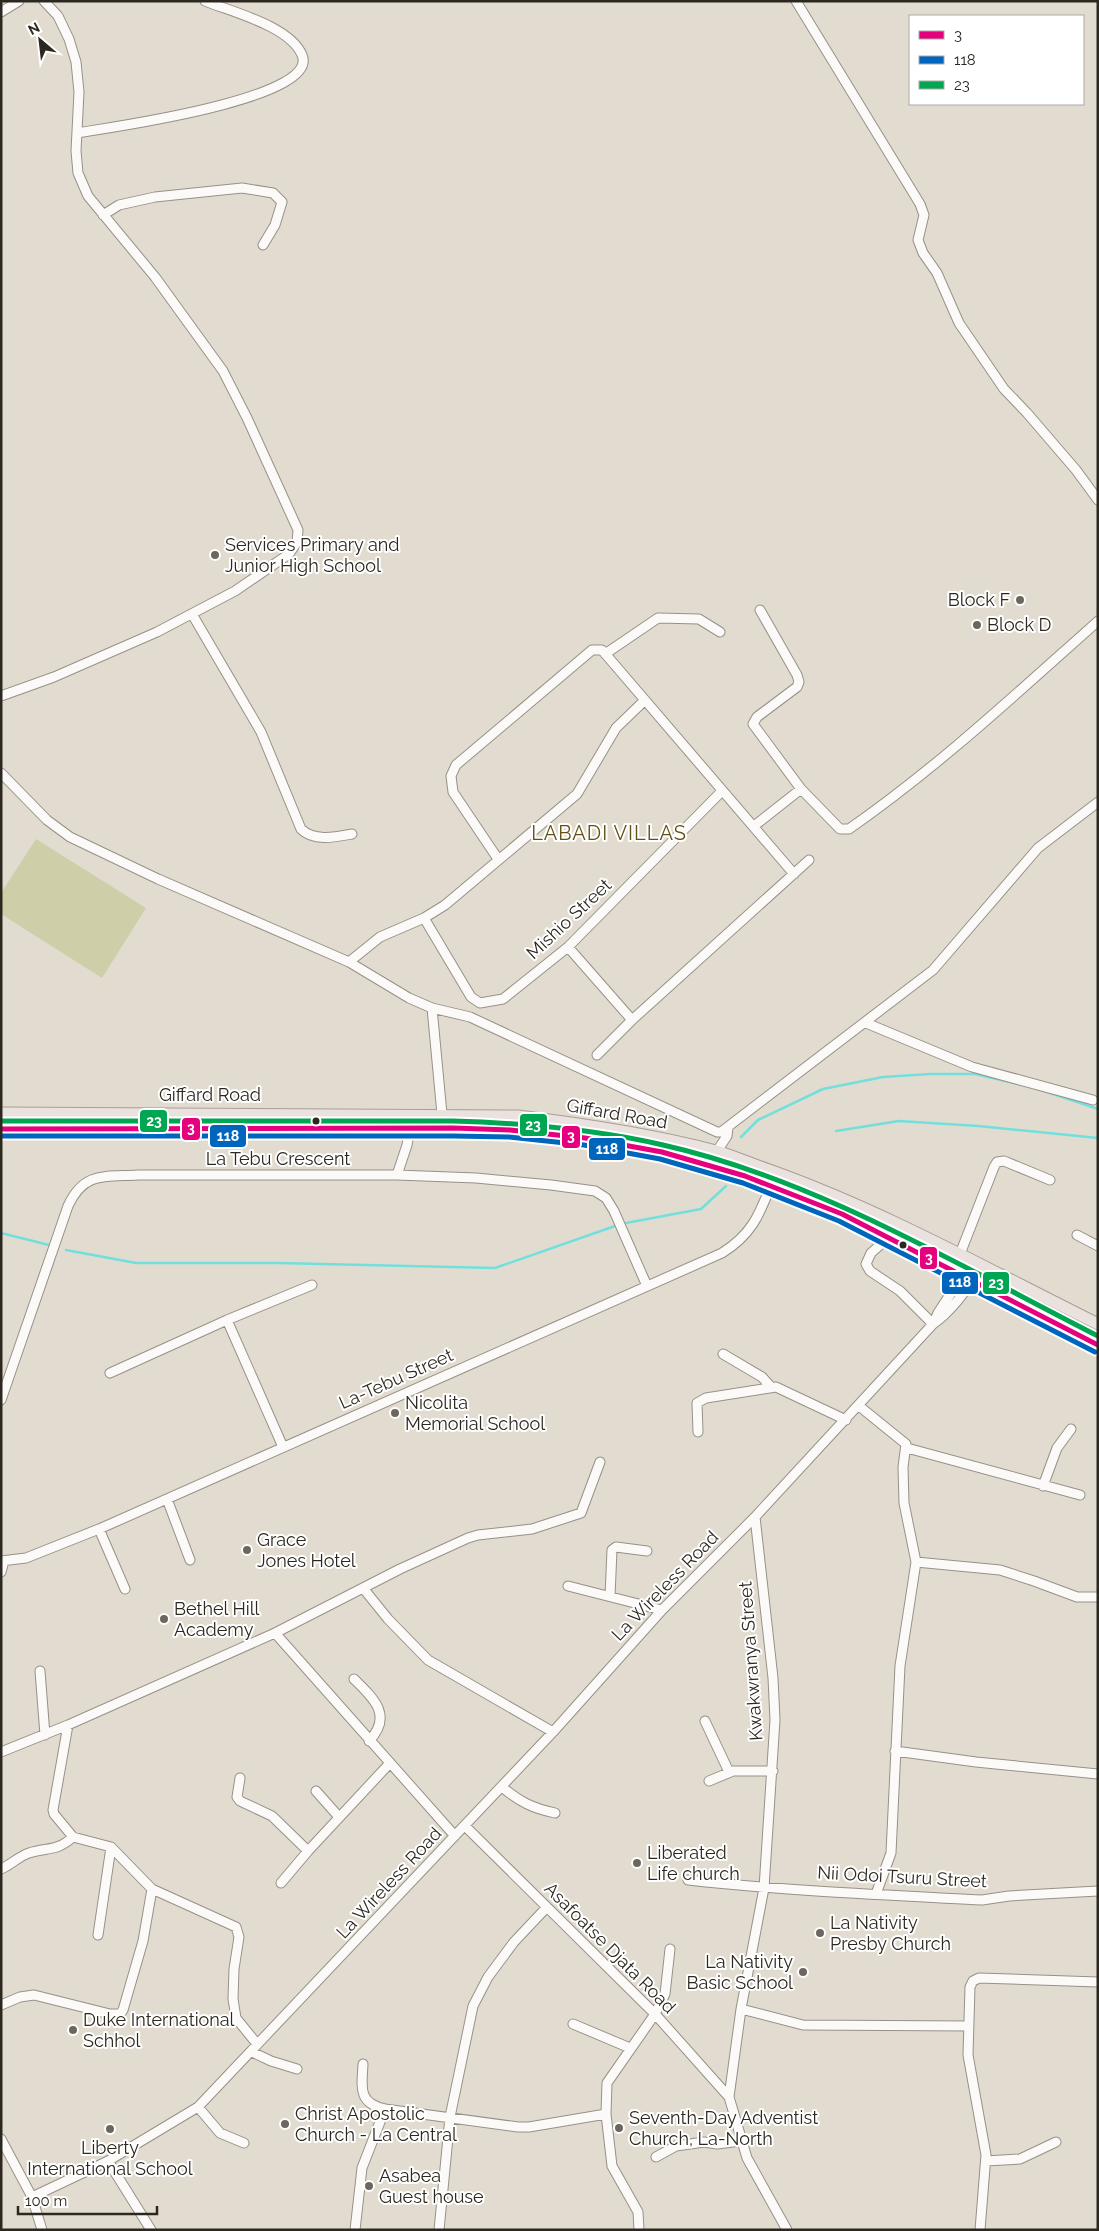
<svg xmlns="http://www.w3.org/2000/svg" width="1099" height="2231" font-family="Raleway,sans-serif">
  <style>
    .green { fill: #cecfa8 }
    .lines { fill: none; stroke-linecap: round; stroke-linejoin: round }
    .stream { stroke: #73dfdd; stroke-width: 2.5 }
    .minor-casing { stroke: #969188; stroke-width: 11 }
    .major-casing { stroke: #aa9d95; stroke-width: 13 }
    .minor { stroke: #fbfaf8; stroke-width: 9 }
    .major { stroke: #e9e2df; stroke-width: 11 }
    .bus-1-casing { stroke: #fff; stroke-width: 9 }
    .bus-2-casing { stroke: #fff; stroke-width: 9 }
    .bus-3-casing { stroke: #fff; stroke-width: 9 }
    .bus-1 { stroke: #e5007d; stroke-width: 5 }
    .bus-2 { stroke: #0065bd; stroke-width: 5 }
    .bus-3 { stroke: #00a651; stroke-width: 5 }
    .poi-dot { fill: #6c675e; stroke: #fff; stroke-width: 2 }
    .bus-dot { fill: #2c2820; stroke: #fff; stroke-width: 2 }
    .labels { text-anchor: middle; stroke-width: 4; stroke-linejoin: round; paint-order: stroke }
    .poi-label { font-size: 18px; fill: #2c2820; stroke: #fff; text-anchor: start }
    .street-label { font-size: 18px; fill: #2c2820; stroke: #fff }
    .quarter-label { font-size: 20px; letter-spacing: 1px; fill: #655014; stroke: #fff }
    .line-badge { stroke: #fff; stroke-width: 2 }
    .badge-label { font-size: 14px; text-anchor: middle; font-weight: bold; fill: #fff }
  </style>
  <rect width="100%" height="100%" fill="#e2dcd0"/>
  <path class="green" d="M36,839L146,908L102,978L1,914V893Z"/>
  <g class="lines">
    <path class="stream" d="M1038,1089L1098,1109
      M836,1131L899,1121L978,1126L1098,1138
      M741,1137L758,1120L823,1089L883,1077L930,1074H975L1023,1085
      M626,1223L701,1209L726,1186
      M1,1233L49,1245
      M66,1250L136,1263H279L495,1268L615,1226"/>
    <g class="minor-casing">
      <path id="minor" d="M796,1L920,204L924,215L918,240L923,253L937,273L959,323L1004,389L1027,413L1076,470L1098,500
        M1,12L19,1
        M77,133C106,128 321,99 302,55C290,26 232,12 205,1
        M103,215L119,205L155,197L242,188L273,193L282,202L275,225L263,245
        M760,610L797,675L799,682L797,687L757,717L753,724L801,789
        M192,614L261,732L301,829C314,842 336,837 352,834
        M605,654L658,618L699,619L720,632
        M1,696L54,677L157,632L235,591L289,554L297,542L298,530L247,418L223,371L155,277L88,196L78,173L76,151L79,92L76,62L69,39L58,16L44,1
        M1,773L47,820L70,837L158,879L349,962L409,998L432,1008L442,1114
        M754,826L801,789L840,829H849C938,767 1017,693 1098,621
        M498,859L453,792L451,776L456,765L592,650H602L794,874
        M424,918L471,997L480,1003L503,999L568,947L722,791
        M568,947L632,1020
        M349,962L380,937L424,918L445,905L577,794L616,728L645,700
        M432,1008L470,1017L717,1132H721L933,970L1038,848L1098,802
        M866,1023L972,1067L1093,1100
        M597,1055L632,1020L809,860
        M717,1151L727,1136L728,1128
        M397,1175L407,1145L410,1127
        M1077,1235L1098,1246
        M888,1238L871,1253L866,1264L870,1271L900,1291L933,1324
        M960,1254L994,1167L997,1162L1004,1161L1050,1180
        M227,1320L283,1447
        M933,1324L938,1313L972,1261
        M723,1354L762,1377L771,1387
        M110,1373L227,1320L312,1285
        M1,1400L68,1206C84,1171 105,1177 138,1175H397L476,1178L551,1185L595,1191L606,1198L614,1211L647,1286
        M859,1406L906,1444L903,1467L904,1503L916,1562L900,1666L891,1853L876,1894
        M698,1432L697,1403L706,1398L776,1387L846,1420
        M907,1448L1080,1495
        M1043,1486L1057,1448L1071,1429
        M167,1499L190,1560
        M99,1529L125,1589
        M1,1561L26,1558L99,1529L722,1253C751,1235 759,1216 771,1185
        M916,1562L1000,1570L1034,1581L1077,1597H1098
        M1,1572L4,1561
        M568,1586L662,1610
        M363,1588L388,1619L428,1660L553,1732
        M610,1596L612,1550L616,1547L647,1551
        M275,1633L455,1836
        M40,1671L45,1735
        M354,1679C372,1697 394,1715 369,1741
        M705,1721L729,1772
        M68,1725L53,1810L54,1814L73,1837L111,1847L152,1889L236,1927L239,1937L234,1969L233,1999L236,2018L257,2044
        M895,1751L976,1762L1098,1774
        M1,1752L68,1725L275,1633L400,1569L468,1538L478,1535L532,1529L581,1513L600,1462
        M240,1778L237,1797L240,1801L272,1816L308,1851L390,1763
        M709,1781L733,1771H773
        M502,1787C520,1802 532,1808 555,1813
        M316,1791L339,1817
        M465,1826L655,2014L729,2097
        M1,1869C11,1865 19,1856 29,1853C48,1847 56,1852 73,1837
        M688,1880C786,1891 884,1895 982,1900L1009,1896L1098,1891
        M281,1883L308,1851
        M98,1935L111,1847
        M1,2005L20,1997L34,1995L110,2014H120L123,2010L143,1941L152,1889
        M741,2009L803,2025L969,2026
        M573,2024L630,2048
        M252,2052L271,2061L297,2069
        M363,2064C362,2086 357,2103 385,2109
        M198,2107L220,2133L244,2143
        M1,2139L32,2197
        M656,2157L676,2146L704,2142L717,2144L741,2141
        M108,2161L151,2230
        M986,2161L1020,2159L1056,2142
        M42,2230L32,2197L108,2161L198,2107L553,1732L662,1610L755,1517
        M355,2230L362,2168L385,2109L518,2127H529L606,2114
        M439,2230L450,2117L473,2006L488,1977L514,1942L547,1907
        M639,2230L638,2212L612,2166L606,2114L607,2083L655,2014L665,1994L670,1949
        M787,2230L747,2158L729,2097L741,2009L764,1888L775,1720L773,1678L755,1517L933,1324C953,1310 969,1287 981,1266
        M980,2230L986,2155L968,2055L970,1987L973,1981L979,1978L1098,1982"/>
    </g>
    <g class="major-casing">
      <path id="major" d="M1,1113L518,1116C584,1124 651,1134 716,1151C734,1156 751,1164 769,1170C884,1211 989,1270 1098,1324
        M1,1129L453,1128L510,1130L585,1138L662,1152L745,1176L842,1214L1098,1345"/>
    </g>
    <use href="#minor" class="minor"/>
    <use href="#major" class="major"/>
    <g class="bus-1-casing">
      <path id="bus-1" d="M1,1129L453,1128L510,1130L585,1138L662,1152L745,1176L842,1214L1098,1345"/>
    </g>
    <g class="bus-2-casing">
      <path id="bus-2" d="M1,1136H453L509,1137L584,1145L660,1159L743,1183L839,1221L1095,1352"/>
    </g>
    <g class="bus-3-casing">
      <path id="bus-3" d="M1,1121H453C524,1123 594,1129 663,1145C815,1179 960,1266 1098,1336"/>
    </g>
    <use href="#bus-1" class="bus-1"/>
    <use href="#bus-2" class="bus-2"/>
    <use href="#bus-3" class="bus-3"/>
  </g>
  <g class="poi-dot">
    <circle cx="215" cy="555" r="5"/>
    <circle cx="1020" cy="600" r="5"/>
    <circle cx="977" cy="625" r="5"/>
    <circle cx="395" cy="1413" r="5"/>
    <circle cx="247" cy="1550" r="5"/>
    <circle cx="164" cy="1619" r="5"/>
    <circle cx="637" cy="1863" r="5"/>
    <circle cx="820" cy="1933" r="5"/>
    <circle cx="803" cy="1972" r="5"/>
    <circle cx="73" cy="2030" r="5"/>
    <circle cx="285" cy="2124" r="5"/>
    <circle cx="619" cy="2128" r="5"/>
    <circle cx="110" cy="2129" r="5"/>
    <circle cx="369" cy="2186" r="5"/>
  </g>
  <g class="bus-dot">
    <circle cx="316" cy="1121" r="4.5"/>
    <circle cx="903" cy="1245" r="4.5"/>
  </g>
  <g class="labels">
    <g class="poi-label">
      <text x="225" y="551">Services Primary and<tspan x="225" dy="21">Junior High School</tspan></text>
      <text x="1010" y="606" text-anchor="end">Block F</text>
      <text x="987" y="631">Block D</text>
      <text x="405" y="1409">Nicolita<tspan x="405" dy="21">Memorial School</tspan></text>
      <text x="257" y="1546">Grace<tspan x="257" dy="21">Jones Hotel</tspan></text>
      <text x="174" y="1615">Bethel Hill<tspan x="174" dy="21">Academy</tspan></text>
      <text x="647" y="1859">Liberated<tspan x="647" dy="21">Life church</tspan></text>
      <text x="830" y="1929">La Nativity<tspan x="830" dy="21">Presby Church</tspan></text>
      <text x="793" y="1968" text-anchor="end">La Nativity<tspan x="793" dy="21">Basic School</tspan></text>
      <text x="83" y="2026">Duke International<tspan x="83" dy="21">Schhol</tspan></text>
      <text x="295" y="2120">Christ Apostolic<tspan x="295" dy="21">Church - La Central</tspan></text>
      <text x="629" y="2124">Seventh-Day Adventist<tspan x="629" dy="21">Church, La-North</tspan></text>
      <text x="110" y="2154" text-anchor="middle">Liberty<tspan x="110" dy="21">International School</tspan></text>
      <text x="379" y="2182">Asabea<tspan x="379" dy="21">Guest house</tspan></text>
    </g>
    <g class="street-label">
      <text transform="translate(569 919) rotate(-43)" y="6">Mishio Street</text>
      <text x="210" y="1101">Giffard Road</text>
      <text transform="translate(617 1114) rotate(10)" y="6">Giffard Road</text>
      <text x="278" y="1165">La Tebu Crescent</text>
      <text transform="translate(396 1379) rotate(-24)" y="6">La-Tebu Street</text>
      <text transform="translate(665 1586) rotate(-46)" y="6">La Wireless Road</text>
      <text transform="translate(751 1661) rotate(-94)" y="6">Kwakwranya Street</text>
      <text transform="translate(902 1877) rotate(3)" y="6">Nii Odoi Tsuru Street</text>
      <text transform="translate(389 1883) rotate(-47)" y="6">La Wireless Road</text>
      <text transform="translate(610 1948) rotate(45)" y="6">Asafoatse Djata Road</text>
    </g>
    <g class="quarter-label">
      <text x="609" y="840">LABADI VILLAS</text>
    </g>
  </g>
  <g class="line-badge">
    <rect x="139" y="1109" width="29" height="24" rx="5" fill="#00a651"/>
    <rect x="519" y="1113" width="29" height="24" rx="5" fill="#00a651"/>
    <rect x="181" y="1117" width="20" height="24" rx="5" fill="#e5007d"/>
    <rect x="209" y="1124" width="38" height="24" rx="5" fill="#0065bd"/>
    <rect x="561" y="1125" width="20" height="24" rx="5" fill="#e5007d"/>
    <rect x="588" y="1137" width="38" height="24" rx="5" fill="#0065bd"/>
    <rect x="919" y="1246" width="19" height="24" rx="5" fill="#e5007d"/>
    <rect x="941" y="1271" width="38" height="24" rx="5" fill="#0065bd"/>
    <rect x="982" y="1271" width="28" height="24" rx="5" fill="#00a651"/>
  </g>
  <g class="badge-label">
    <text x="154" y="1126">23</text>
    <text x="533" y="1130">23</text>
    <text x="191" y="1133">3</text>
    <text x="228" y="1141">118</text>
    <text x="571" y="1141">3</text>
    <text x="607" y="1154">118</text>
    <text x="929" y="1263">3</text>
    <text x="960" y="1287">118</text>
    <text x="996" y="1288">23</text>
  </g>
  <rect width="1099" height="2231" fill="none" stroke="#2c2820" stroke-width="5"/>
  <rect x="909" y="15" width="175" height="90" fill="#ffffff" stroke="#aba9a6"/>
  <rect x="919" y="31" width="25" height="8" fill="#e5007d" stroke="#aba9a6"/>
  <text x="954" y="40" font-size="15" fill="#2c2820">3</text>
  <rect x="919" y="56" width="25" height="8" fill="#0065bd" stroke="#aba9a6"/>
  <text x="954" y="65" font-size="15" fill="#2c2820">118</text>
  <rect x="919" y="81" width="25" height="8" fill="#00a651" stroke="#aba9a6"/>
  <text x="954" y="90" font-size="15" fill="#2c2820">23</text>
  <g transform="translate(40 40) rotate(332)" stroke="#ffffff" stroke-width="4" paint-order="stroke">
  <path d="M0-4L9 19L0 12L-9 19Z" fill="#2c2820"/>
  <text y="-8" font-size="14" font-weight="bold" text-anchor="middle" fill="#2c2820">N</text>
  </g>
  <path d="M18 2206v8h139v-8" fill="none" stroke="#2c2820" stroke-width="2.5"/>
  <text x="25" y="2206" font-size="15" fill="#2c2820" stroke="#ffffff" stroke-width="4" paint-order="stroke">100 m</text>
</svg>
